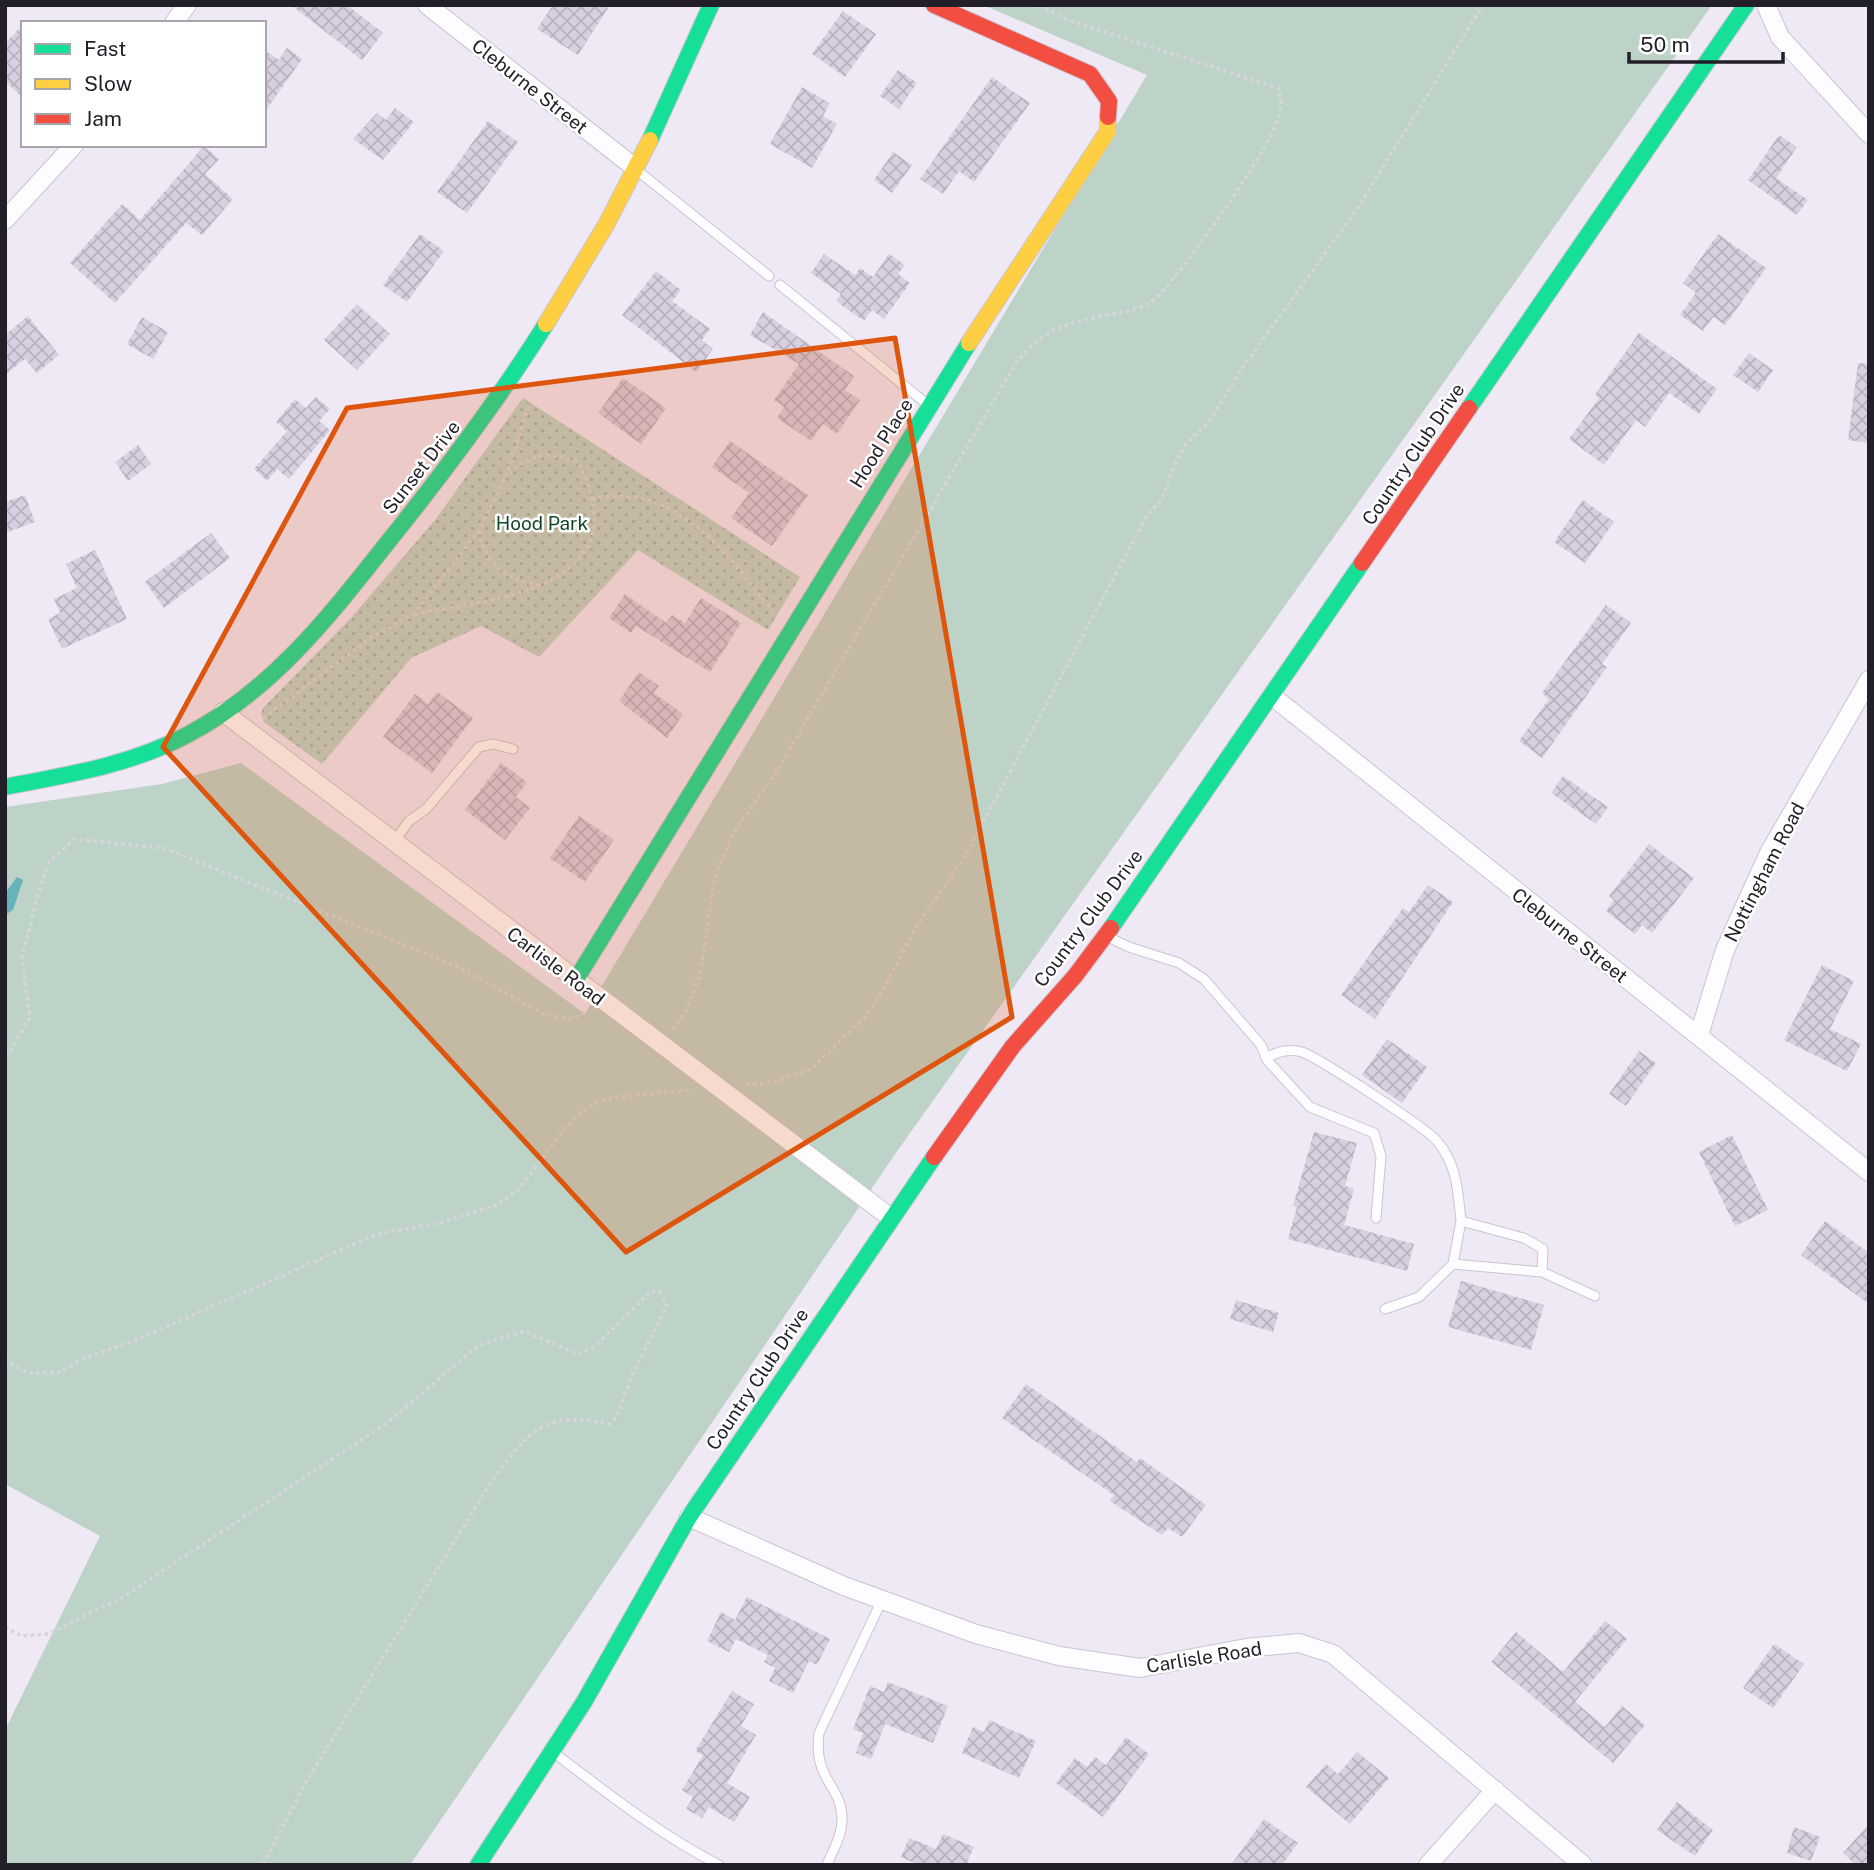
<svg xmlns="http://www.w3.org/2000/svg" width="1874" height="1870" font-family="'Public Sans',sans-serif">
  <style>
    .green { fill: #bed3c8 }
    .park { fill: url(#park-dots) }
    .water { fill: #66b4ba }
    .building { fill: url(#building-cross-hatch) }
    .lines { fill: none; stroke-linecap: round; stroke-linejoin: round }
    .lane-casing { stroke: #cac5cf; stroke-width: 11 }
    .street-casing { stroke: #cac5cf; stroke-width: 20 }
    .fast-casing { stroke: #cac5cf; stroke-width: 18 }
    .slow-casing { stroke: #cac5cf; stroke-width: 18 }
    .jam-casing { stroke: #cac5cf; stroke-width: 18 }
    .path { stroke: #d7d5da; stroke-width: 3.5; stroke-dasharray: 3.5 3.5; stroke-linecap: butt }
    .lane { stroke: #fdfcfe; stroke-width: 9 }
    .street { stroke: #fdfcfe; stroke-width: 18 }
    .fast { stroke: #16e098; stroke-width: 16 }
    .slow { stroke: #ffcf43; stroke-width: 16 }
    .jam { stroke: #f24e42; stroke-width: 16 }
    .marked { fill: #de560d; fill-opacity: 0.2; stroke: #de560d; stroke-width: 5; stroke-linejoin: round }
    .labels { text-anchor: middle; stroke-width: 5; stroke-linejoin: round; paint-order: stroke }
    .street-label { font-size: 19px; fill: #231f28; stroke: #fff }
    .park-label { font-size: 19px; fill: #104729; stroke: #fff }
  </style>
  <defs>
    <pattern id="park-dots" width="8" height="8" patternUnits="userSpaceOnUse" patternTransform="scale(1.75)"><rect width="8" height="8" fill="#bed3c8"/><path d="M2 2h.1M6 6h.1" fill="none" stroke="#a3b5ac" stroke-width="1.8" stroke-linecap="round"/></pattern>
    <pattern id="building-cross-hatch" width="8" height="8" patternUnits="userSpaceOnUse" patternTransform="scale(1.75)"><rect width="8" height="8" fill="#d8cfe1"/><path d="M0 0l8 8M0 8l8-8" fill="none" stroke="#b9b1c1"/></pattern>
  </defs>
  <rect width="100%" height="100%" fill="#efe8f5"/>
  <path class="green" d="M983,5H1712L898,1150L410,1865H5V1730L100,1536L5,1484V807L162,784L241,763L585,1014L1147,75Z"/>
  <path class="park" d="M523,398L800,577L768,630L638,550L539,657L481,626L411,658L322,764L264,722L261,714L263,708L350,619L435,520Z"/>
  <path class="water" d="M17,877L23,880L13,910L5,915V893Z"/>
  <path class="building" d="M291,5H347L383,33L362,60Z
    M553,5H610L578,55L537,29Z
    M843,11L876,34L845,77L812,54Z
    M23,25V98L5,81V43Z
    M287,48L302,59L264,113V50L279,60Z
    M898,70L917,83L899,109L880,96Z
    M992,77L1030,103L974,182L959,171L943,194L920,179Z
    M802,87L830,103L823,116L837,124L812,168L770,144Z
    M395,108L414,122L383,160L353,139L377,113L386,120Z
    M488,121L518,142L467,213L437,192Z
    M1779,135L1797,147L1776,178L1808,200L1797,215L1748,180Z
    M204,146L219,159L205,174L233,199L202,235L186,223L115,303L70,263L122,204L140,220Z
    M893,152L912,165L892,193L874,180Z
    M420,234L444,251L407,302L383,285Z
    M1718,234L1766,268L1725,325L1713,317L1703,331L1680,315L1696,293L1683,283Z
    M824,254L855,275L860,268L873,277L889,254L905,265L898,274L910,283L884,319L872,310L864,321L836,301L841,294L811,273Z
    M656,271L681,290L672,301L710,329L702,340L713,349L696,372L622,315Z
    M357,304L390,334L357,370L324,340Z
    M763,312L854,376L845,390L860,400L837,434L823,424L811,441L777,418L784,407L774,400L799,364L750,335Z
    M28,316L59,355L37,373L25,359L5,375V335Z
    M142,317L168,332L153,359L127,344Z
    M1639,333L1717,389L1699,414L1669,393L1645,427L1636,420L1604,465L1569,439L1599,398L1595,395Z
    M1749,353L1773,370L1758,392L1733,375Z
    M1858,363L1869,364V443L1848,440Z
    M623,378L666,408L641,444L598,413Z
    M316,397L330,409L319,421L330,430L289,479L277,469L267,481L254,469L287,431L276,422L295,399L306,408Z
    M730,441L808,495L772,546L731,518L749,493L712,467Z
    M138,445L151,464L128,481L115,462Z
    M25,495L35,522L5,533V502Z
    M1583,500L1614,522L1585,563L1554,542Z
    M211,533L230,558L164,608L145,582Z
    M95,550L127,619L62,649L48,619L60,613L54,599L77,588L66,564Z
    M625,594L666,623L672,615L685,623L701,598L741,623L710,672L636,626L631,633L609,618Z
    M1606,605L1631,623L1602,664L1607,667L1542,758L1519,741L1549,699L1542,693Z
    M639,672L659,686L654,693L683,714L667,738L619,701Z
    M437,692L473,718L432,773L383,737L415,694L428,704Z
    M501,763L527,782L516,797L530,808L505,840L465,810Z
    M1563,776L1608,807L1596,824L1551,793Z
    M579,816L614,840L585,882L550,858Z
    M1649,844L1694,878L1652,933L1642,925L1635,934L1606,911L1614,900L1609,896Z
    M1428,885L1453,902L1375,1019L1341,995L1403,908L1409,912Z
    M1822,965L1854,981L1830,1029L1861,1044L1847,1071L1784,1040Z
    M1387,1039L1427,1067L1402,1103L1362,1075Z
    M1639,1051L1656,1063L1626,1106L1609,1094Z
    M1314,1132L1357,1143L1345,1186L1354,1189L1344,1225L1414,1244L1407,1271L1288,1239L1297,1207L1293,1206Z
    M1732,1135L1768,1210L1735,1226L1699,1152Z
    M1825,1221L1869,1253V1304L1801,1255Z
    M1461,1281L1544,1305L1531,1350L1448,1327Z
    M1236,1300L1279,1313L1273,1332L1230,1319Z
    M1026,1384L1137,1462L1140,1458L1206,1505L1182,1537L1168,1528L1162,1535L1110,1501L1114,1495L1002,1418Z
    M747,1597L830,1639L817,1665L809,1661L793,1693L769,1681L775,1668L764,1662L768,1655L736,1639L729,1652L707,1641L721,1612L735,1620Z
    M1605,1621L1627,1639L1575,1702L1605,1727L1622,1706L1645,1725L1613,1763L1491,1662L1516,1632L1563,1672Z
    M1774,1644L1804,1664L1773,1708L1743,1688Z
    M888,1682L948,1706L933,1743L885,1724L871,1759L856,1753L863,1733L853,1729L870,1686L884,1692Z
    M732,1691L754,1704L741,1726L756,1735L727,1783L750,1797L734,1822L709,1807L702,1818L686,1809L693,1797L682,1790L703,1755L695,1751Z
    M989,1720L1036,1741L1019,1778L962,1753L973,1727L984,1732Z
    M1126,1737L1149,1754L1103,1817L1056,1783L1075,1758L1087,1767L1095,1757L1106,1765Z
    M1357,1752L1389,1778L1350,1824L1306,1787L1326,1764L1338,1774Z
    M1677,1802L1713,1830L1695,1856L1657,1830Z
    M1264,1819L1298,1843L1282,1865H1231Z
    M1869,1824V1865H1856L1843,1853Z
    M1794,1827L1820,1837L1811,1861L1787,1853Z
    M943,1834L974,1847L967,1862L972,1865H919L901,1857L909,1838L936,1849Z"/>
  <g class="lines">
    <g class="lane-casing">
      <path id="lane" d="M638,171L769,276
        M780,285L927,404
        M394,842L409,821L426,809L479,747L493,744L513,749
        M1106,936L1129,947L1179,963L1204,979L1261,1045L1267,1060L1310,1107L1374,1133L1381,1156L1376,1218
        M1266,1058C1277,1052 1288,1048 1302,1052C1319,1058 1425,1127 1437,1141C1457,1164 1458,1192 1461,1221L1524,1238L1543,1249L1542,1272L1453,1264L1419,1297L1385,1309
        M1453,1264L1461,1221
        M1542,1272L1595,1296
        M553,1752C607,1793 659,1834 719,1865
        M827,1865C833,1850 843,1834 842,1817C841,1785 813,1780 819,1733L882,1600"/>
    </g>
    <g class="street-casing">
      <path id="street" d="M427,5L634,167
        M1766,5L1780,37L1869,134
        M174,23L187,5
        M5,220L74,145
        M1272,696L1869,1172
        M223,712L891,1218
        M1699,1035L1725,950L1769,853L1869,680
        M689,1517L844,1586L976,1634L1059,1656L1140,1668L1246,1648L1299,1643L1333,1654L1583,1865
        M1428,1865L1495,1790"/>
    </g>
    <g class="fast-casing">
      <path id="fast" d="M650,140L711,5
        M1469,408L1746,5
        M5,787C67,775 131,765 187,735C271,691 327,619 384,547C442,475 497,402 546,324
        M1111,928L1362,563
        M575,981L969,343
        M478,1865L584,1702L689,1517L934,1157"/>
    </g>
    <g class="slow-casing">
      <path id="slow" d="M546,324L606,225L650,140
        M969,343L1108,131V117"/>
    </g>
    <g class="jam-casing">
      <path id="jam" d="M934,5L1090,74L1109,101L1108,117
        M1362,563L1469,408
        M934,1157L1013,1046L1075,976L1111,928"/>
    </g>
    <path class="path" d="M592,499C678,480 728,557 776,615
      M479,531C484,562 506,580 537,585
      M415,614C473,603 608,593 593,506C590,488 586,475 576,461C546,451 528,454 507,476
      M263,718L369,639L414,614L479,530L505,478L530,402
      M672,1029L685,1013L700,976L714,881L732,835L777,771L1013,368C1039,330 1063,324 1107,315C1124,312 1139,310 1153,300C1178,281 1269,150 1278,119C1282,108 1282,99 1278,88L1065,19L1037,5
      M5,1055L10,1052L30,1017L22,958L37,898L49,862L74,839L164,848L456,966L544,1014L571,1019L588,1011
      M746,1085L774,1082L811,1069L864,1018L881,994L917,925L963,860L1146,517L1162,499L1172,470L1186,444L1210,420L1243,367L1357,209L1483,5
      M5,1359L28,1373H58L85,1358L138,1339L377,1234L439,1223L497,1205L519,1189L565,1128L593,1103L618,1097L690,1090
      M5,1627L21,1636L48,1634L123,1597L387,1423L477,1346L524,1331L577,1354L594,1347L651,1291L661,1293L667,1306L632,1375L616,1418L610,1424C539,1409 527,1434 488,1487L306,1782L263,1865"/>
    <use href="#lane" class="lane"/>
    <use href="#street" class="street"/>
    <use href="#fast" class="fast"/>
    <use href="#slow" class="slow"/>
    <use href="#jam" class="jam"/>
  </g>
  <path class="marked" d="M895,338L1012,1017L626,1252L163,747L347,408Z"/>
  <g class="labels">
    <g class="street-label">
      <text transform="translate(530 86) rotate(38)" y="7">Cleburne Street</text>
      <text transform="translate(881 443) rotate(-58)" y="7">Hood Place</text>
      <text transform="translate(1413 454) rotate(-56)" y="7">Country Club Drive</text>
      <text transform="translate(421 467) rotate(-52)" y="7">Sunset Drive</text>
      <text transform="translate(1764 872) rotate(-63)" y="7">Nottingham Road</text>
      <text transform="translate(1088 918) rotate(-53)" y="7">Country Club Drive</text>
      <text transform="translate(1570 935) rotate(38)" y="7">Cleburne Street</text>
      <text transform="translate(556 966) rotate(37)" y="7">Carlisle Road</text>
      <text transform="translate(757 1379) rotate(-56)" y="7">Country Club Drive</text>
      <text transform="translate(1204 1657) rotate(-9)" y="7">Carlisle Road</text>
    </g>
    <g class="park-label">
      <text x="542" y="530">Hood Park</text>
    </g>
  </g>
  <rect width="1874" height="1870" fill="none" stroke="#231f28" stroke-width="14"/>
  <rect x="21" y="21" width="245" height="126" fill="#ffffff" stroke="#a7a5a9" stroke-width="2"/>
  <rect x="35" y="44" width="35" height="10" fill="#16e098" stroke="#a7a5a9" stroke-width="2"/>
  <text x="84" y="56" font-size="21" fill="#231f28">Fast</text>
  <rect x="35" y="79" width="35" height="10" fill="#ffcf43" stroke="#a7a5a9" stroke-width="2"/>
  <text x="84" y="91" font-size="21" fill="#231f28">Slow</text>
  <rect x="35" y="114" width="35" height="10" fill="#f24e42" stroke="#a7a5a9" stroke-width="2"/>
  <text x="84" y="126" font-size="21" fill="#231f28">Jam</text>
  <path d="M1629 52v10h154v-10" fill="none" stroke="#231f28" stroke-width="3.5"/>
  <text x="1640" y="52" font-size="21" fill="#231f28" stroke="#ffffff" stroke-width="5" paint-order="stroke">50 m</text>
</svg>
